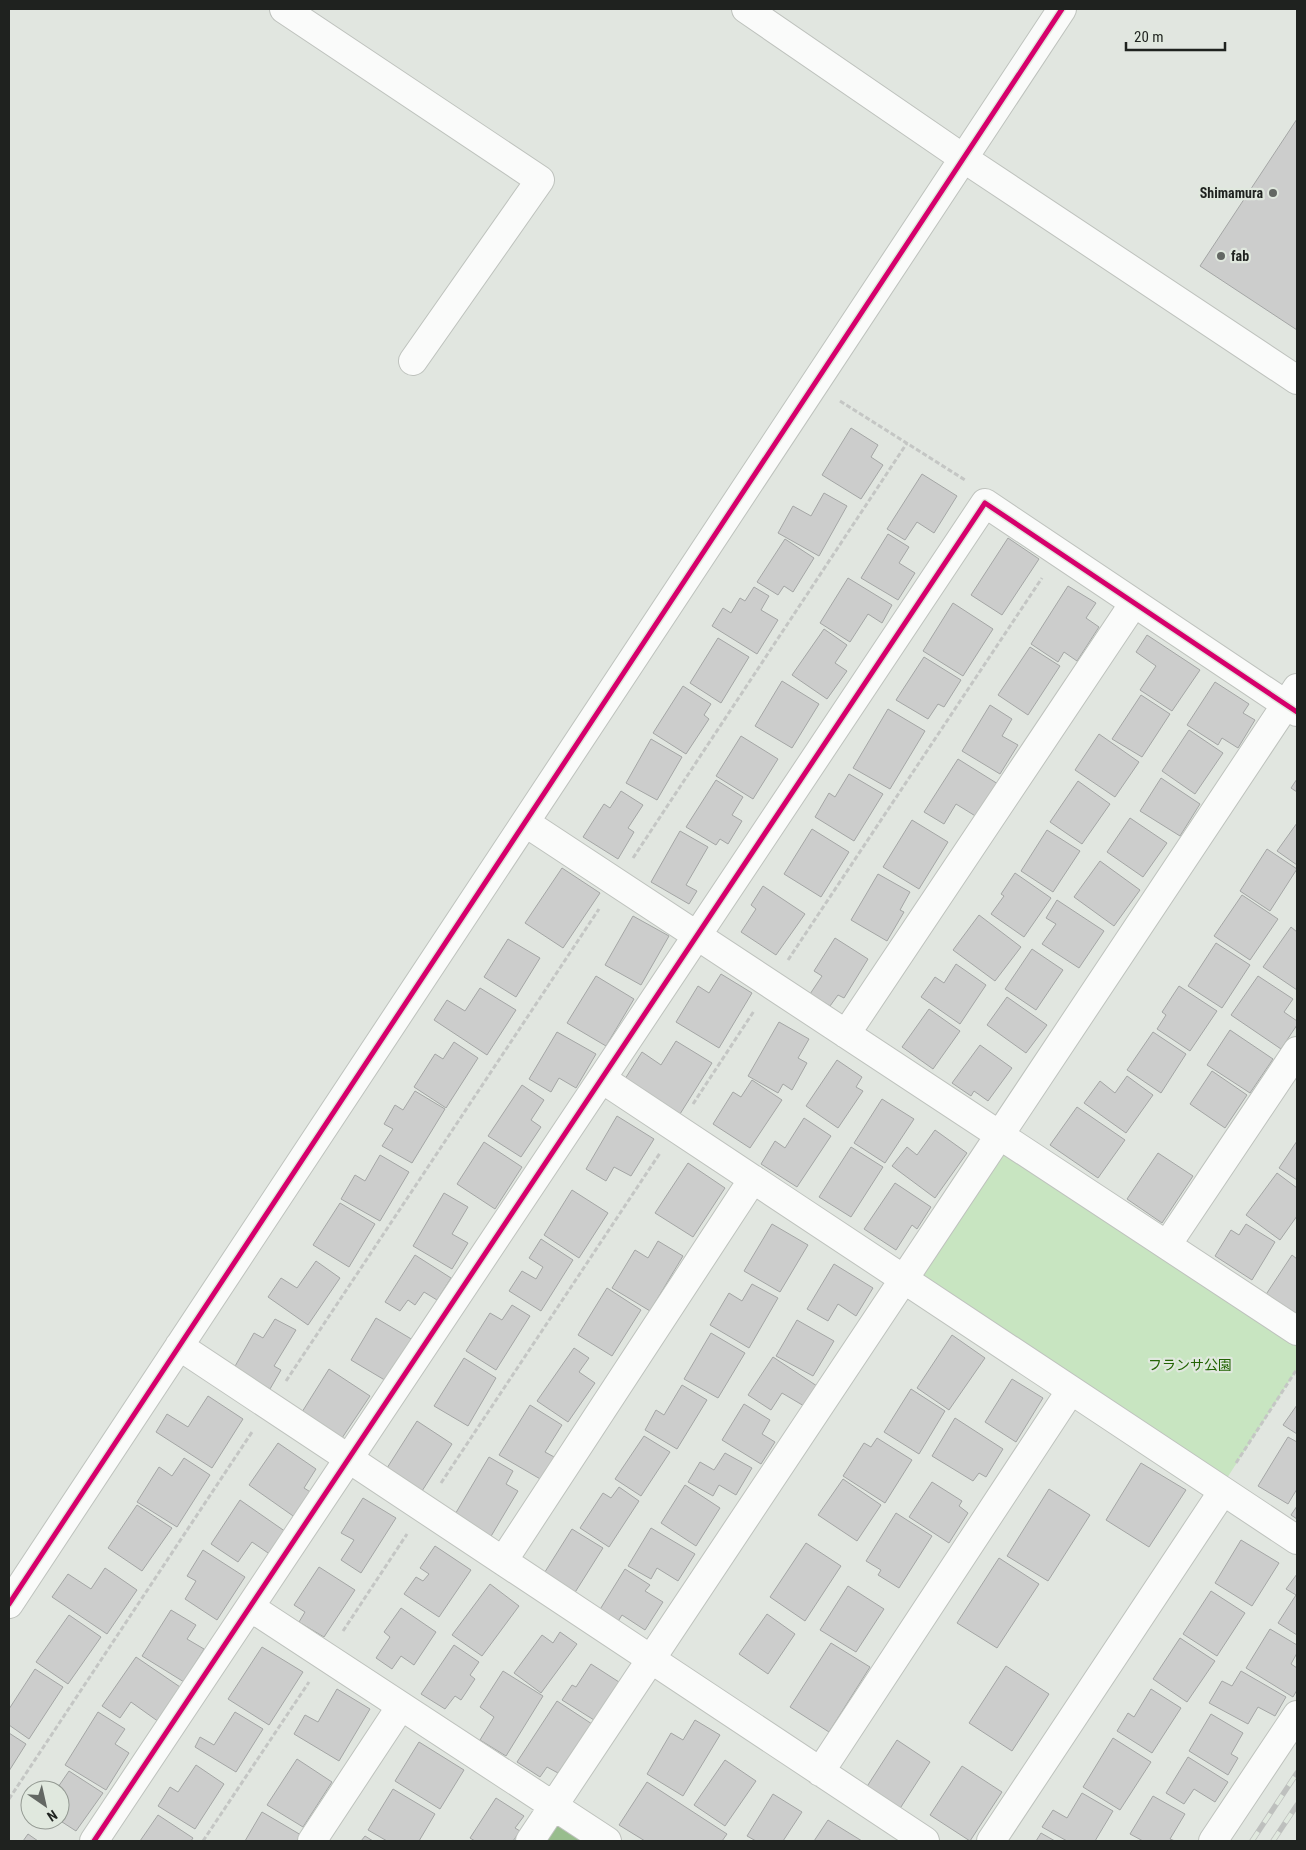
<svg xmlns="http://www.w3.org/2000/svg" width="1306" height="1850" font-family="'Roboto Condensed','Noto Sans JP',sans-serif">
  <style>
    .green { fill: #c8e5c1 }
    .water { fill: #98bd8d }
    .building { fill: #cccdcc; stroke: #a4a6a5 }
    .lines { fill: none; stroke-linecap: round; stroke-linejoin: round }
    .minor-casing { stroke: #bec2bd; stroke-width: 30 }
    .path { stroke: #c4c6c4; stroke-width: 3; stroke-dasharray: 5 2.5; stroke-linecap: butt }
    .minor { stroke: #fafbfa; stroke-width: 28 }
    .rail-casing { stroke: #bec0be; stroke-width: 5.5 }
    .rail { stroke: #e0e8de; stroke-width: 4; stroke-dasharray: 11; stroke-linecap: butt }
    .cycleway-casing { stroke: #e0e8de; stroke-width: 8 }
    .cycleway { stroke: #d6006c; stroke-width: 5 }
    .poi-dot { fill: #636763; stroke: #e0e8de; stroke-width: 2 }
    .labels { text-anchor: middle; stroke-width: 4.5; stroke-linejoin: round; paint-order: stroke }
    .poi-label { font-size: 14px; font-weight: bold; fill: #1f221f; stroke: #e0e8de; text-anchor: end }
    .park-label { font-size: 14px; fill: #236404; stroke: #e0e8de }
  </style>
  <rect width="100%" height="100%" fill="#e1e6e0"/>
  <path class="green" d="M1000,1135L1297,1331V1369L1220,1489L904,1279Z"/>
  <path class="water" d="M553,1806L607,1841H530Z"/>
  <path class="building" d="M1297,119V330L1200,266Z
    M851,428L878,445L871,457L883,465L861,499L822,475Z
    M922,474L957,496L934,533L917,522L905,540L887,529Z
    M824,493L847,506L819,556L778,533L793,506L811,516Z
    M888,534L909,547L899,563L915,573L898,600L861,578Z
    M1008,538L1039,559L1002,615L971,595Z
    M785,539L814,558L793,592L784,586L778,595L757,582Z
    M848,578L892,605L882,623L868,614L850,642L820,623Z
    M1068,586L1096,603L1086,618L1099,627L1077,661L1064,652L1058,662L1031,644Z
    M754,587L769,596L761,610L778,620L757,654L712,626L723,608L731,613L740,598L745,601Z
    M953,603L993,629L963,676L923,651Z
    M824,629L847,645L835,663L847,671L827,699L792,675Z
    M1147,635L1200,670L1172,711L1140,690L1156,666L1136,652Z
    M718,638L749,657L721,703L690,683Z
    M1030,647L1060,666L1028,715L998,695Z
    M924,657L961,680L944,707L938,704L928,719L896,700Z
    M782,681L819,704L792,748L755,726Z
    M1215,682L1249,704L1243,713L1255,720L1238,748L1222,738L1218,745L1187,725Z
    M683,686L711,704L704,715L709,719L686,754L653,733Z
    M1141,695L1170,714L1142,757L1112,739Z
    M990,705L1012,719L1002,736L1018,745L1000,774L962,751Z
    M888,709L925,731L890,789L853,768Z
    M1189,730L1223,753L1195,794L1162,771Z
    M1099,734L1139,762L1115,797L1075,770Z
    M741,736L778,759L753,799L716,776Z
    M651,739L682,757L657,800L626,783Z
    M958,759L998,784L977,817L956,804L944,824L924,812Z
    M849,774L883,794L854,841L815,817L829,793L835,797Z
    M1161,778L1200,804L1180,836L1140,811Z
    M1297,779V792L1291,788Z
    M716,780L743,797L732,815L742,821L728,844L720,839L716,845L686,827Z
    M1078,781L1110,804L1082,844L1050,822Z
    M621,791L643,805L628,828L634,832L618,859L583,837L604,804L610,808Z
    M1130,818L1167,843L1143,877L1107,852Z
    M912,820L948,842L919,889L883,867Z
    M1297,823V865L1277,851Z
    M812,829L849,852L821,897L784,874Z
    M1047,830L1080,851L1053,892L1021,871Z
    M680,831L708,847L686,885L697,891L689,904L651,882Z
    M1267,849L1297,869L1270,911L1240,891Z
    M1100,861L1140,890L1114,926L1074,897Z
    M562,868L600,893L563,948L525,923Z
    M1015,873L1051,898L1024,937L991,914L1004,896L1001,894Z
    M878,874L910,892L900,910L904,912L887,941L851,920Z
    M763,886L805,914L776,955L741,932L756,909L751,905Z
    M1242,895L1278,919L1250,960L1214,936Z
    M1057,900L1104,931L1079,968L1042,944L1056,924L1046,918Z
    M979,915L1021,947L995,981L953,950Z
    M633,916L669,936L641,985L605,965Z
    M1291,927L1297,932V990L1263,967Z
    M835,938L868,959L844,998L838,995L830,1006L810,994L822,976L814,971Z
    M508,939L540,958L516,997L484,977Z
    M1216,943L1250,965L1222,1008L1188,986Z
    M1032,949L1063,970L1036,1010L1005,989Z
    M956,964L986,985L960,1024L921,997L935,977L944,983Z
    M721,974L752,993L719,1048L676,1022L698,986L709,993Z
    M596,976L634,999L606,1046L567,1023Z
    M1258,976L1293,999L1284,1012L1297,1021V1025L1281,1049L1231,1015Z
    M1179,986L1217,1011L1190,1051L1157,1029L1166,1015L1162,1012Z
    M480,988L516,1010L487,1055L434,1020L447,1000L465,1011Z
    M1007,997L1047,1025L1026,1053L987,1025Z
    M929,1009L960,1031L933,1069L902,1047Z
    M779,1022L809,1039L798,1058L807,1063L792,1090L783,1084L778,1093L748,1076Z
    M1230,1030L1273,1059L1250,1093L1207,1065Z
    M557,1032L596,1054L576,1088L559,1078L551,1092L529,1079Z
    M1153,1032L1186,1054L1161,1093L1127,1070Z
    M676,1041L712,1063L680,1114L625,1079L642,1052L661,1065Z
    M454,1042L478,1058L446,1108L414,1087L435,1054L443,1059Z
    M980,1045L1012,1068L988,1101L974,1091L971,1096L952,1083Z
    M837,1060L862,1077L856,1087L863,1091L838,1128L806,1106Z
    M1212,1071L1247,1095L1225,1128L1190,1104Z
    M1127,1076L1153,1095L1126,1133L1084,1103L1100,1081L1115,1093Z
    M752,1080L782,1100L750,1148L713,1124L733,1092L741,1097Z
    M522,1085L544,1100L531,1120L541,1127L521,1157L488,1136Z
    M415,1091L445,1109L412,1163L382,1146L393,1129L384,1124L395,1105L403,1110Z
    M882,1099L914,1119L885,1163L854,1143Z
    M1077,1107L1125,1140L1098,1178L1050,1145Z
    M617,1116L654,1139L631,1176L614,1167L606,1181L586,1169Z
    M804,1118L831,1136L797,1187L761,1164L775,1141L785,1148Z
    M935,1130L967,1153L935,1198L892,1166L907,1147L917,1155Z
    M1297,1141V1180L1279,1168Z
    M484,1142L522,1167L495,1209L457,1184Z
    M851,1147L883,1167L851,1217L819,1197Z
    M1158,1153L1193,1176L1162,1223L1127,1199Z
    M380,1155L409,1172L380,1221L341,1199L355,1175L365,1181Z
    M688,1163L725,1188L693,1237L655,1213Z
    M1277,1173L1297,1188V1216L1280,1240L1246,1215Z
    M895,1183L931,1207L917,1229L912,1225L896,1250L864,1229Z
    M572,1190L608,1213L579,1258L544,1235Z
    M444,1193L468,1207L452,1234L468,1243L452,1269L413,1246Z
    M340,1203L375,1224L349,1267L313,1245Z
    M772,1224L808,1245L780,1292L744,1271Z
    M1246,1224L1275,1242L1252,1280L1215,1256L1231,1230L1239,1235Z
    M541,1239L573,1260L541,1311L509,1291L522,1271L536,1279L543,1267L529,1258Z
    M658,1241L683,1256L650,1311L612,1288L635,1250L648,1258Z
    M415,1255L451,1278L437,1300L424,1292L415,1305L408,1300L400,1311L385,1302Z
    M1292,1255L1297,1259V1317L1265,1296Z
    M316,1261L340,1278L308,1325L268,1297L281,1278L297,1288Z
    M834,1264L873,1288L856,1316L838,1304L828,1321L807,1309Z
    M752,1284L778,1298L749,1348L710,1325L729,1293L742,1301Z
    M607,1288L641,1310L612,1356L578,1335Z
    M512,1305L530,1316L496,1370L466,1351L490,1313L502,1320Z
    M376,1318L413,1340L388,1382L351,1360Z
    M275,1319L296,1330L274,1366L281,1370L270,1389L234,1368L254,1333L263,1338Z
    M797,1320L834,1341L813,1376L776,1356Z
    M711,1333L745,1353L718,1398L684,1379Z
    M952,1335L985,1358L949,1410L917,1388Z
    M574,1348L589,1358L579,1372L595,1383L568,1422L537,1401Z
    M773,1357L817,1386L804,1406L782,1393L771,1410L748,1395Z
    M464,1358L496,1378L468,1426L434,1406Z
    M329,1369L370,1396L342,1438L302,1412Z
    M1012,1379L1043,1398L1016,1442L985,1422Z
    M682,1385L707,1400L677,1449L645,1430L656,1410L664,1415Z
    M911,1389L945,1411L919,1454L884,1432Z
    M208,1396L243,1419L212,1468L156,1432L167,1414L188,1427Z
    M744,1404L770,1420L762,1434L775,1442L761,1464L722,1440Z
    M530,1405L562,1425L545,1452L556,1458L542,1480L499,1455Z
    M1297,1405V1434L1283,1425Z
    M955,1418L1003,1449L986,1477L979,1473L973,1481L932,1456Z
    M417,1421L452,1444L422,1491L387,1468Z
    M644,1436L670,1452L641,1496L615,1479Z
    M1288,1437L1297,1442V1489L1288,1504L1258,1486Z
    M877,1438L912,1460L885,1503L843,1476L864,1443L871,1447Z
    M278,1443L316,1469L304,1488L312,1493L296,1518L249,1485Z
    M725,1453L752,1468L736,1495L719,1485L713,1496L688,1482L700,1462L714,1470Z
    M489,1457L513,1471L506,1484L518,1491L490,1538L454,1516Z
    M184,1458L210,1475L177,1527L137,1502L159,1467L172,1476Z
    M1141,1463L1186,1490L1149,1547L1106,1520Z
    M843,1479L881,1505L857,1541L818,1515Z
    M932,1482L962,1501L959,1506L968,1513L949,1543L909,1517Z
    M685,1485L720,1508L696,1546L661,1523Z
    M619,1487L639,1501L609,1547L580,1528L603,1493L611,1498Z
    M1049,1489L1090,1515L1048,1581L1007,1556Z
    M363,1498L396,1518L361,1573L341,1560L354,1540L341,1533Z
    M240,1500L286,1532L271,1555L252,1542L238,1562L211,1544Z
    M137,1505L172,1528L142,1571L108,1548Z
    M1297,1506V1519L1291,1515Z
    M896,1513L932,1536L899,1588L878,1575L881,1570L866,1561Z
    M651,1528L695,1554L678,1581L657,1568L651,1579L628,1566Z
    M572,1529L603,1548L574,1594L543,1575Z
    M1241,1540L1279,1563L1252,1606L1215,1583Z
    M806,1543L841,1566L805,1621L770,1597Z
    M435,1546L471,1570L439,1617L404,1594L416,1577L423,1581L429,1574L420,1568Z
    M203,1550L245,1577L217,1620L185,1599L196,1581L187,1576Z
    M999,1558L1039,1584L997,1648L957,1623Z
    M319,1567L355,1590L324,1637L299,1622L305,1612L294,1605Z
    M105,1568L137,1590L107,1634L52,1597L68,1574L91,1589Z
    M625,1569L650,1585L645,1591L663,1602L645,1630L622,1615L617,1623L599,1611Z
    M1297,1574V1635L1278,1623L1296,1595L1286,1589Z
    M490,1584L519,1606L482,1656L452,1635Z
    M848,1586L884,1609L856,1652L820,1630Z
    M1211,1591L1245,1613L1217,1656L1183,1634Z
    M401,1608L436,1632L414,1665L401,1656L392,1669L376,1658L390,1637L384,1632Z
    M171,1610L196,1625L187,1639L204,1649L184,1682L142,1656Z
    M767,1614L795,1634L768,1674L739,1654Z
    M69,1615L101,1637L68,1684L36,1662Z
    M1270,1629L1297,1645V1653L1291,1664L1297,1668V1690L1293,1697L1246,1668Z
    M560,1632L577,1644L541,1693L514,1673L542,1635L553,1643Z
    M1180,1638L1215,1661L1187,1702L1153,1679Z
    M831,1643L870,1667L829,1732L790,1707Z
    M454,1645L479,1662L470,1675L475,1679L461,1700L455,1696L445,1709L421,1694Z
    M262,1647L303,1672L269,1725L228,1699Z
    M136,1657L183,1689L159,1722L131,1702L120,1718L102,1706Z
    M591,1664L619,1682L594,1720L562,1700L572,1685L576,1687Z
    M1006,1666L1049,1694L1012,1751L969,1723Z
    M35,1669L63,1687L29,1739L9,1725V1709Z
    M503,1671L543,1696L506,1756L480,1740L494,1717L480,1707Z
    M1241,1671L1286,1697L1275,1716L1258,1707L1248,1724L1209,1703L1222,1681L1232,1686Z
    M337,1689L370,1709L339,1761L294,1734L305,1715L318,1722Z
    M1151,1689L1181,1708L1152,1753L1117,1731L1128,1713L1134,1717Z
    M557,1701L592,1724L558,1773L547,1767L540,1777L517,1762Z
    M98,1712L125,1729L115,1744L129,1753L106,1790L65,1765Z
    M235,1712L263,1729L236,1772L195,1747L200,1737L214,1745Z
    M1211,1714L1243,1733L1231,1754L1238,1758L1228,1775L1189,1751Z
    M695,1720L720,1735L683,1796L647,1774L671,1733L683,1740Z
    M9,1733L26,1744L9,1771Z
    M1113,1738L1151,1762L1120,1810L1083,1787Z
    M897,1740L930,1762L899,1810L866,1788Z
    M419,1742L464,1770L440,1809L395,1781Z
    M1188,1757L1228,1782L1215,1802L1194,1789L1184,1804L1166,1793Z
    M297,1759L332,1782L303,1827L267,1805Z
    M725,1760L756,1781L725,1826L694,1805Z
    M196,1765L224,1784L195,1829L158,1806L170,1787L178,1792Z
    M962,1766L1002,1792L970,1841L930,1815Z
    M69,1771L103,1793L76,1831L59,1820L60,1790H56Z
    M647,1782L727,1834L722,1841H645L619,1825Z
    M393,1789L435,1814L419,1841H387L368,1830Z
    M1082,1793L1113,1811L1095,1841H1067L1042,1827L1053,1810L1067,1818Z
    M773,1794L802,1812L783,1841H756L747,1836Z
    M1153,1796L1185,1814L1170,1839L1175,1841H1143L1130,1834Z
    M496,1798L524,1816L515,1828L520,1831L513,1841H475L470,1838Z
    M262,1812L301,1835L297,1841H245Z
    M158,1815L193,1838L191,1841H140Z
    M828,1820L862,1841H814Z
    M1041,1833L1055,1841H1036Z
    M28,1834L38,1841H23Z
    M365,1836L373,1841H361Z"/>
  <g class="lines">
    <g class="minor-casing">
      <path id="minor" d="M284,9L540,180L413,361
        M746,9L963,158L1297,380
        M526,823L1297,1331
        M846,1034L1134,603
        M602,1079L1297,1540
        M1167,1245L1297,1051
        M179,1346L925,1841
        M503,1561L753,1179
        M9,1604L1062,9
        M250,1607L607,1841
        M820,1772L1071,1390
        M94,1841L985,503L1297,712
        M312,1841L401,1706
        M530,1841L1297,688
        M991,1841L1223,1491
        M1213,1841L1297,1715"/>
    </g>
    <path class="path" d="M840,401L965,480
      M633,858L907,443
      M788,960L1042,578
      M693,1104L754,1011
      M286,1381L599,909
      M1236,1463L1297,1369
      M441,1483L660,1153
      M343,1631L407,1534
      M9,1799L252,1432
      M203,1841L309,1682"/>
    <use href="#minor" class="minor"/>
    <g class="rail-casing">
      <path id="rail" d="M1252,1841L1297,1773
        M1273,1841L1297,1805"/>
    </g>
    <use href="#rail" class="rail"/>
    <g class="cycleway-casing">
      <path id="cycleway" d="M9,1604L1062,9
        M94,1841L985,503L1297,712"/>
    </g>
    <use href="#cycleway" class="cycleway"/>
  </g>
  <g class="poi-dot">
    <circle cx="1273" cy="193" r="5"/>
    <circle cx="1221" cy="256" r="5"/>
  </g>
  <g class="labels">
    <g class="poi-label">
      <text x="1263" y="198">Shimamura</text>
      <text x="1231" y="261" text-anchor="start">fab</text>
    </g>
    <g class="park-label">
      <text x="1190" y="1370">フランサ公園</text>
    </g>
  </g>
  <rect width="1306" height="1850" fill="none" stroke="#1f221f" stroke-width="20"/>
  <g transform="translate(45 1805) rotate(146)"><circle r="24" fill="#e0e8de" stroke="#939992"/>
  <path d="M0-4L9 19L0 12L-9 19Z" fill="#636763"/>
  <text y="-8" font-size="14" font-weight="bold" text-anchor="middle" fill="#1f221f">N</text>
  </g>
  <path d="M1126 42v8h99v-8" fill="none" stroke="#1f221f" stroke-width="2.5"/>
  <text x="1134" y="42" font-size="15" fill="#1f221f" stroke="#e0e8de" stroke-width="4" paint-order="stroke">20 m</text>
</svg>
